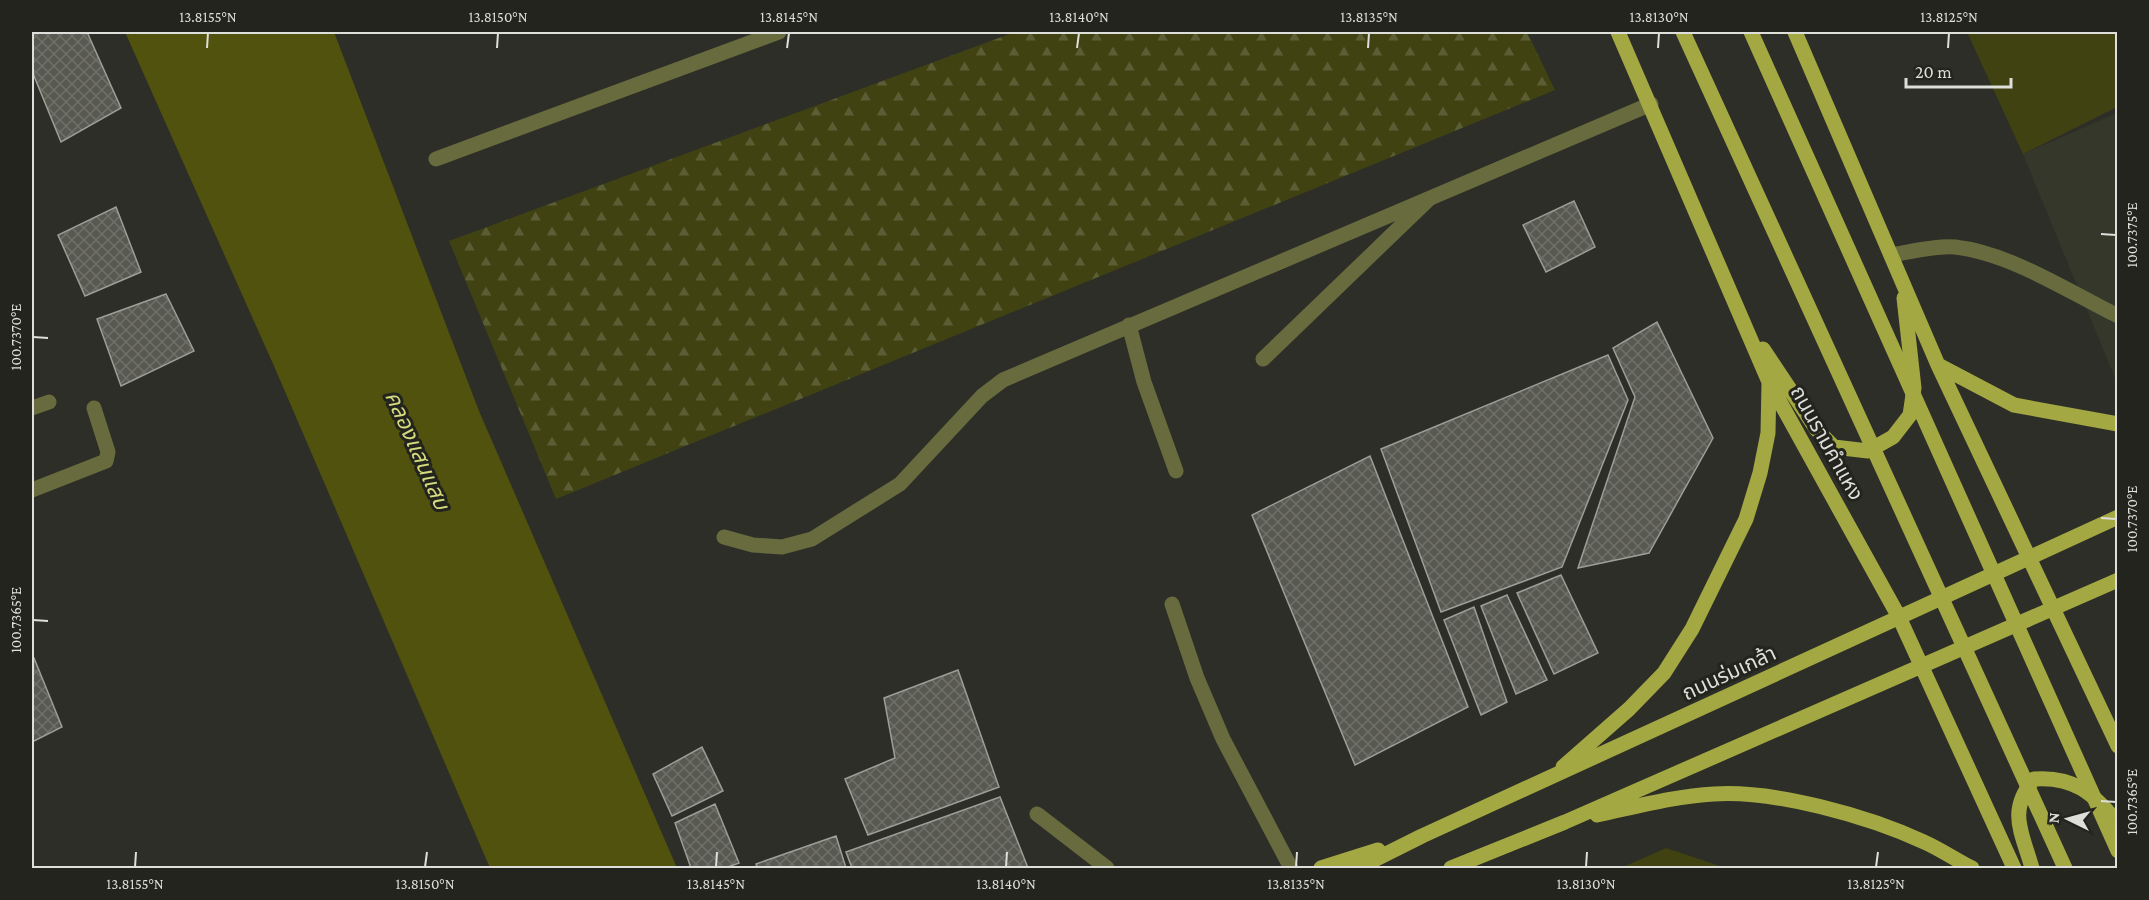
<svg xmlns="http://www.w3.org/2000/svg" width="2149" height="900" font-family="'Crimson Pro','Noto Sans Thai',serif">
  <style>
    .built { fill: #36372b }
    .green { fill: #404212 }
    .forest { fill: url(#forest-firs) }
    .water { fill: #50520d }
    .building { fill: url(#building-cross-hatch); stroke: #9d9e95; stroke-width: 1.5 }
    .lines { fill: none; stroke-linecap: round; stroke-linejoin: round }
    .lane { stroke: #686b3d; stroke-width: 15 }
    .street { stroke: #686b3d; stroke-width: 15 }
    .primary { stroke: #a3a842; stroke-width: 15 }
    .primary-bridge { stroke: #a3a842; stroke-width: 15 }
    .ticks { fill: none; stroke: #dededa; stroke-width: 2 }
    .labels { text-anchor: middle; stroke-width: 6; stroke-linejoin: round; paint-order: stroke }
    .street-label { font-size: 21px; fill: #dededa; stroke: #23241d }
    .water-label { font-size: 22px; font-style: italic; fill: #d4da7d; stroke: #23241d }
    .neatline { fill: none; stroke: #dededa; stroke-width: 2 }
    .ticks-label { font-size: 15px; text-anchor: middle; fill: #dededa }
  </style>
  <defs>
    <pattern id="forest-firs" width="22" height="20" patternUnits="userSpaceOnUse" patternTransform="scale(1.5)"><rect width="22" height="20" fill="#404212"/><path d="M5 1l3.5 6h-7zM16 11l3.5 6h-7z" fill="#5b5d34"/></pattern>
    <pattern id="building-cross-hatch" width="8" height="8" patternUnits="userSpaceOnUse" patternTransform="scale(1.5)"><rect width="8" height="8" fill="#585951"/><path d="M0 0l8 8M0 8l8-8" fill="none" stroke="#707069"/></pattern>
  </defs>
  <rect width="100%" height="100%" fill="#2d2e27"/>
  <path class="built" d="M2117,113V383L2023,154Z"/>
  <path class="green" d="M1967,32H2117V107L2023,154Z
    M1666,848L1726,868H1621Z"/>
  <path class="forest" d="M1015,32H1527L1555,90L556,499L449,241Z"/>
  <path class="water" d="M125,32H334L479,411L677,868H490L274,366Z"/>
  <path class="building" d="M32,32H87L121,108L61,142L32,71Z
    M1574,201L1595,247L1546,272L1523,225Z
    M116,207L141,272L85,296L58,235Z
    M166,294L194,351L121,386L97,319Z
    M1657,322L1713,438L1649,553L1578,568L1635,397L1613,348Z
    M1608,355L1628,400L1562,567L1441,612L1381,449Z
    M1370,456L1468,707L1355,765L1252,515Z
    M1561,575L1598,653L1554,674L1517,593Z
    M1507,595L1547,680L1516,694L1481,606Z
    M1474,607L1507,702L1481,715L1444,620Z
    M34,658L62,727L32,742V659Z
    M958,670L999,787L868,835L845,779L895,758L884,698Z
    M702,747L723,791L672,816L653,774Z
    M1000,797L1028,868H852L846,852Z
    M715,804L739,863L725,868H691L675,823Z
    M836,836L846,868H757L756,864Z"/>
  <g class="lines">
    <path class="lane" d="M436,159L779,32
      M1891,255C1909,252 1938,245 1955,247C2010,253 2069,292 2118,316
      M1129,325L1144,382L1176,471
      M1263,359L1429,199
      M1172,604L1197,678L1223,739L1291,868
      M1037,814L1107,868"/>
    <path class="street" d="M32,408L49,402
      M32,490L106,461L108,452L94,408
      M724,537L753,545L782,547L812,539L900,484L982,396L1003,380L1651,104"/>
    <path class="primary" d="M1618,32L1769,382L1899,617L2014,868
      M1795,32L1938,365L2118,746
      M1763,349L1817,430L1834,447L1868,451L1893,437L1910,415L1914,388L1904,298
      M1938,365L2014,405L2118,424
      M1563,767L1629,709L1664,673L1692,629L1746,519L1760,473L1768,433L1769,382
      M1597,815C1635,807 1675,796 1714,794C1775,790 1868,816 1924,842C1940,849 1956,860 1972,868
      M1321,868L1378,850
      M1358,868L1422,836L2118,517
      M1451,868L1565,822L2118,580
      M2032,868C2022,832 2007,811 2034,779C2074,776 2093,793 2118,823"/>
    <path class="primary-bridge" d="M1683,32L2065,868
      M1751,32L2118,851"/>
  </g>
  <path class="ticks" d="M207,48L208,33M497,48L498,33M787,48L789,33M1077,48L1079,33M1368,48L1369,33M1658,48L1659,33M1948,48L1949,33M2101,234L2116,235M33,337L48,338M2101,518L2116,519M33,620L48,621M2101,801L2116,802M135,867L136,852M425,867L427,852M716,867L717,852M1006,867L1007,852M1296,867L1297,852M1586,867L1587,852M1876,867L1878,852"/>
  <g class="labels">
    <g class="street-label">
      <text transform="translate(1827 443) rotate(61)" y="7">ถนนรามคำแหง</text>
      <text transform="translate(1729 673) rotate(-25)" y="7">ถนนร่มเกล้า</text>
    </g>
    <g class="water-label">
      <text transform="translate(418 450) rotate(66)" y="8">คลองแสนแสบ</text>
    </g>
  </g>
  <rect width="2149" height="900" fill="none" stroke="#23241d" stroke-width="66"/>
  <g transform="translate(2068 819) rotate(275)" stroke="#23241d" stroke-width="4.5" paint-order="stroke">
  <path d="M0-4.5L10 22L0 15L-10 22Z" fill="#dededa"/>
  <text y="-9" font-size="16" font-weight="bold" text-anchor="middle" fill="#dededa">N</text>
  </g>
  <path d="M1906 78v9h105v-9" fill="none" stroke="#dededa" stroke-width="3"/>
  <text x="1915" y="78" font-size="18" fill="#dededa" stroke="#23241d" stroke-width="4.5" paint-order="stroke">20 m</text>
  <rect x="33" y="33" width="2083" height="834" class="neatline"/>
  <g class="ticks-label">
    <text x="208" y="22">13.8155°N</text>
    <text x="498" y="22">13.8150°N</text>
    <text x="789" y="22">13.8145°N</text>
    <text x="1079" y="22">13.8140°N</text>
    <text x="1369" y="22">13.8135°N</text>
    <text x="1659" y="22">13.8130°N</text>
    <text x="1949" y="22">13.8125°N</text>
    <text transform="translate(2132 235) rotate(-90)" y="5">100.7375°E</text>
    <text transform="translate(16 337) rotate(-90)" y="5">100.7370°E</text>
    <text transform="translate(2132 519) rotate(-90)" y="5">100.7370°E</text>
    <text transform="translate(16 620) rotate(-90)" y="5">100.7365°E</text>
    <text transform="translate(2132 802) rotate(-90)" y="5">100.7365°E</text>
    <text x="135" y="889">13.8155°N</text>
    <text x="425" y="889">13.8150°N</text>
    <text x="716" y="889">13.8145°N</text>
    <text x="1006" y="889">13.8140°N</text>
    <text x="1296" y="889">13.8135°N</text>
    <text x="1586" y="889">13.8130°N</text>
    <text x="1876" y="889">13.8125°N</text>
  </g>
</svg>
